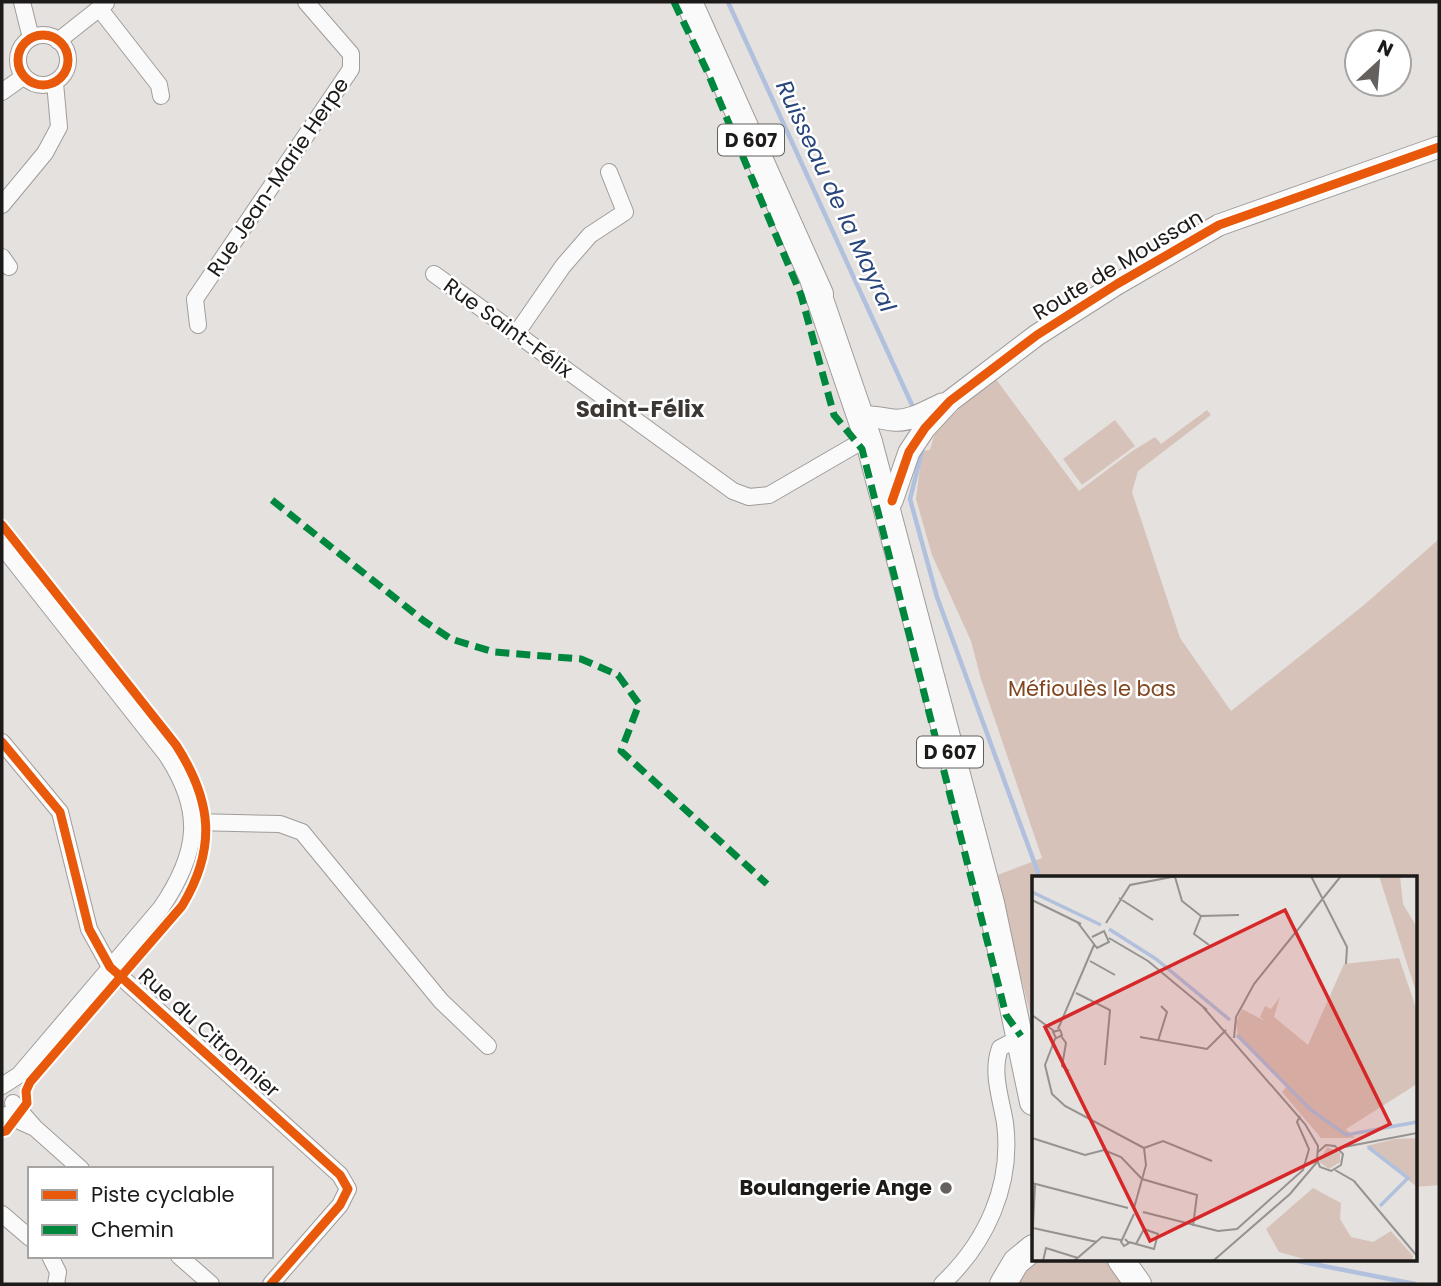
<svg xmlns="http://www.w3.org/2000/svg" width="1441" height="1286" font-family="Poppins,sans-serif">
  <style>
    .green { fill: #d6c2b8 }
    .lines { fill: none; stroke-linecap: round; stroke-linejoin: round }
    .stream { stroke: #b0c0dd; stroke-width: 4.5 }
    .minor-casing { stroke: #9f9c9a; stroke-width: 18 }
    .tertiary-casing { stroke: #9f9c9a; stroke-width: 23 }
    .primary-casing { stroke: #9f9c9a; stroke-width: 28 }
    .minor { stroke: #fbfafa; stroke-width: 16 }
    .tertiary { stroke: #fbfafa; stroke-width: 21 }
    .primary { stroke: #fbfafa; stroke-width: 26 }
    .quiet { stroke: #00873e; stroke-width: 7; stroke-dasharray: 14 7; stroke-linecap: butt }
    .cycleway-casing { stroke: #fff; stroke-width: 13 }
    .cycleway { stroke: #e8590c; stroke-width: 9 }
    .poi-dot { fill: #63605e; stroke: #fff; stroke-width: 2.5 }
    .labels { text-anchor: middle; stroke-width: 5; stroke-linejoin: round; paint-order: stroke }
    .shield { fill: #fff; stroke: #615f5e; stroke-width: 2 }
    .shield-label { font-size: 19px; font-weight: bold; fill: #1d1b19 }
    .street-label { font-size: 21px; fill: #1d1b19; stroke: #fff }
    .park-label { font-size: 21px; fill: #81451f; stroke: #fff }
    .poi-label { font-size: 21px; font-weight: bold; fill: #1d1b19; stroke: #fff; text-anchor: end }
    .water-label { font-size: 23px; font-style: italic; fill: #28467c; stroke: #fff }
    .neighbourhood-label { font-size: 23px; font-weight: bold; fill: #3d3734; stroke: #fff }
    .inset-river { fill: none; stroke: #b0c0dd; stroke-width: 3.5 }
    .inset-road { fill: none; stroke: #959290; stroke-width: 2 }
    .view { fill: #d62828; fill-opacity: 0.15; stroke: #d62828; stroke-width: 3.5 }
    .inset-edge { fill: none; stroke: #1d1b19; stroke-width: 3.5 }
  </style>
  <rect width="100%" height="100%" fill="#e5e1df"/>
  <path class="green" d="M995,378L1079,491L1131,452L1155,437L1161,444L1207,410L1211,415L1138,471L1132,492L1180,638L1231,711L1364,605L1439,539V1185L1415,1187V878H1033V1024L995,876L1042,858L981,679L971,641L932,555L916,499L922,451L930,450L936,429Z
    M1115,420L1135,446L1082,485L1063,459Z
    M1035,1260H1106L1118,1271L1125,1284H1015Z"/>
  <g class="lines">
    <path class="stream" d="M728,2L912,405
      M922,451L910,499L937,597L1040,878
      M1293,1260L1415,1284"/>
    <g class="minor-casing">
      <path id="minor" d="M22,2L31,38
        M99,8L159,85L161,96
        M18 60a25 25 0 1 1 50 0a25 25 0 1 1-50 0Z
        M58,41L106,3
        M2,92L23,77
        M2,205L45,153L59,127L55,83
        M2,257L9,267
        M434,274L733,491L749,497L769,495L857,444L869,442
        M198,325L195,299L351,69V54L306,2
        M516,334L563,266L590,235L625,212L609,172
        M2,546L166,754C204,811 199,852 161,908L19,1075L2,1086
        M2,742L60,812L89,929L110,967L340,1175L348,1189L340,1205L271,1284
        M194,822L280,824L302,832L441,1001L488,1046
        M6,1115L35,1128L13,1103
        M35,1128L81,1169
        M2,1214L30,1238
        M50,1256L58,1272L56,1284
        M179,1256L211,1284
        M942,1284C986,1243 1013,1185 1005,1123C1001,1098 991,1073 1000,1048L1025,1035"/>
    </g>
    <g class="tertiary-casing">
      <path id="tertiary" d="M870,417C879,417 884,419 893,420C909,422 927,411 942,404
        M892,501L909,452L925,428L950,401L1037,335L1117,284L1219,225L1439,147"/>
    </g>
    <g class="primary-casing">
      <path id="primary" d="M689,2L820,294
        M813,279L869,442L911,601L991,903L1033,1102
        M1121,1260L1138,1284
        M1003,1284L1016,1262L1033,1248"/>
    </g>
    <use href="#minor" class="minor"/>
    <use href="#tertiary" class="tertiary"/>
    <use href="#primary" class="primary"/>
    <path class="quiet" d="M674,2L707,71L801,295L834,415L862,449L1006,1015L1021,1036
      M272,500L424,621L451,639L494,652L581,659L618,675L639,704L621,751L767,884"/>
    <g class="cycleway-casing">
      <path id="cycleway" d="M18 60a25 25 0 1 1 50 0a25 25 0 1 1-50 0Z
        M892,501L909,452L925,428L950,401L1037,335L1117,284L1219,225L1439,147
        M2,525L176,745C212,801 217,848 182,906L30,1082L26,1091L27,1103L6,1131L2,1132
        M2,742L60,812L89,929L110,967L340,1175L348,1189L340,1205L271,1284"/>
    </g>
    <use href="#cycleway" class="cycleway"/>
  </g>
  <circle class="poi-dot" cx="946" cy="1188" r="7"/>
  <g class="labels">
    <g class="shield">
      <rect x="718" y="124.5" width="66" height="31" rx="5"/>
      <rect x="917" y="736.5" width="66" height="31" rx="5"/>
    </g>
    <g class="shield-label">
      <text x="751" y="147">D 607</text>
      <text x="950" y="759">D 607</text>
    </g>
    <g class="street-label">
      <text transform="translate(278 177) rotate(-56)" y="7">Rue Jean-Marie Herpe</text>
      <text transform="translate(1118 265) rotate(-31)" y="7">Route de Moussan</text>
      <text transform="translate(508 328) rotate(36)" y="7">Rue Saint-Félix</text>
      <text transform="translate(209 1033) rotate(42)" y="7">Rue du Citronnier</text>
    </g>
    <g class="park-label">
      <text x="1092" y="696">Méfioulès le bas</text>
    </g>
    <g class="poi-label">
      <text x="932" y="1195">Boulangerie Ange</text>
    </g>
    <g class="water-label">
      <text transform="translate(836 196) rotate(65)" y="8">Ruisseau de la Mayral</text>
    </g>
    <g class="neighbourhood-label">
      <text x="640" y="417">Saint-Félix</text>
    </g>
  </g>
  <g transform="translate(1032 876)">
    <rect width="385" height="385" fill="#e5e1df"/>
    <path d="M347,0H368L371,28L385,51V119ZM367,82L385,135V208L314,253L323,262H289L250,216L256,209L206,160L204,146L210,133L233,145L228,141L233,130L239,133L248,121L242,141L276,169L312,88ZM385,262V311L334,270L363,263ZM295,271L308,277V286L297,293L287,286ZM281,312L309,327L308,343L319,361L341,366L359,355L381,380L380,385H279L247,376L234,353Z" fill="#d6c2b8"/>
    <path class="inset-river" d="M0,16L69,49M77,53L124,83L198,144M205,159L279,234L314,259L385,246M336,271L376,302L348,330"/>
    <path class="inset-road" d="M279,0L315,71L314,88M143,1L150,25L169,40L207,39M87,22L121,44M0,24L49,48M169,40L162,58L177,69M46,47L65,72L77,66L72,55L60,61M74,47L98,9L145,0M77,62L116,85L175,134M58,85L83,99M44,117L78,134L73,189M171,131L273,248L286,270L285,284L288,291L299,295L309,289L311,278L303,270L294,269L286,276M0,139L22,155M26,153L62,69M29,160L34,167L30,190L37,195M108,161L175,173L194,154M24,162L21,156L28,154L30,159L23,163L13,189L20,218L33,230L112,272L114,289L102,332M202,162L204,141L222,108L309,0M126,165L135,136L129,130M0,262L53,279L72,274L89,281L110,303L165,319L161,350M112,272L131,265L180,285M307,272L385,257M303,294L322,305L385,380M0,307L96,332M111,336L186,355L205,353L271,294L277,273L265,246L268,240M1,352L65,366M93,363L97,367L92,370L89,366L102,338M97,366L122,373L126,358L112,353L104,368M0,370L3,308M11,385L14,372L46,382M42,385L70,361L89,364M181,385L258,318L285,286"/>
    <path class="view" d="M253,34L358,248L118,365L13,151Z"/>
    <rect width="385" height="385" class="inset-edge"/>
  </g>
  <rect width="1441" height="1286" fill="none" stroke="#1d1b19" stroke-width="7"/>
  <rect x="28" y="1167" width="245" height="91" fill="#ffffff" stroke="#a5a4a3" stroke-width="2"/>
  <rect x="42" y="1190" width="35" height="10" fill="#e8590c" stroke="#a5a4a3" stroke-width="2"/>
  <text x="91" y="1202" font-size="21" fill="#1d1b19">Piste cyclable</text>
  <rect x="42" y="1225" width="35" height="10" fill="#00873e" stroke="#a5a4a3" stroke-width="2"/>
  <text x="91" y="1237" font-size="21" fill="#1d1b19">Chemin</text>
  <g transform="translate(1378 63) rotate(26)"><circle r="33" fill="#ffffff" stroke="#a5a4a3" stroke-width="2"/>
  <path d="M0-5L12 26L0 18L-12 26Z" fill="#63605e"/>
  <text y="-10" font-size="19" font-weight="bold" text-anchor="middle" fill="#1d1b19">N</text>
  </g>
</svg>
